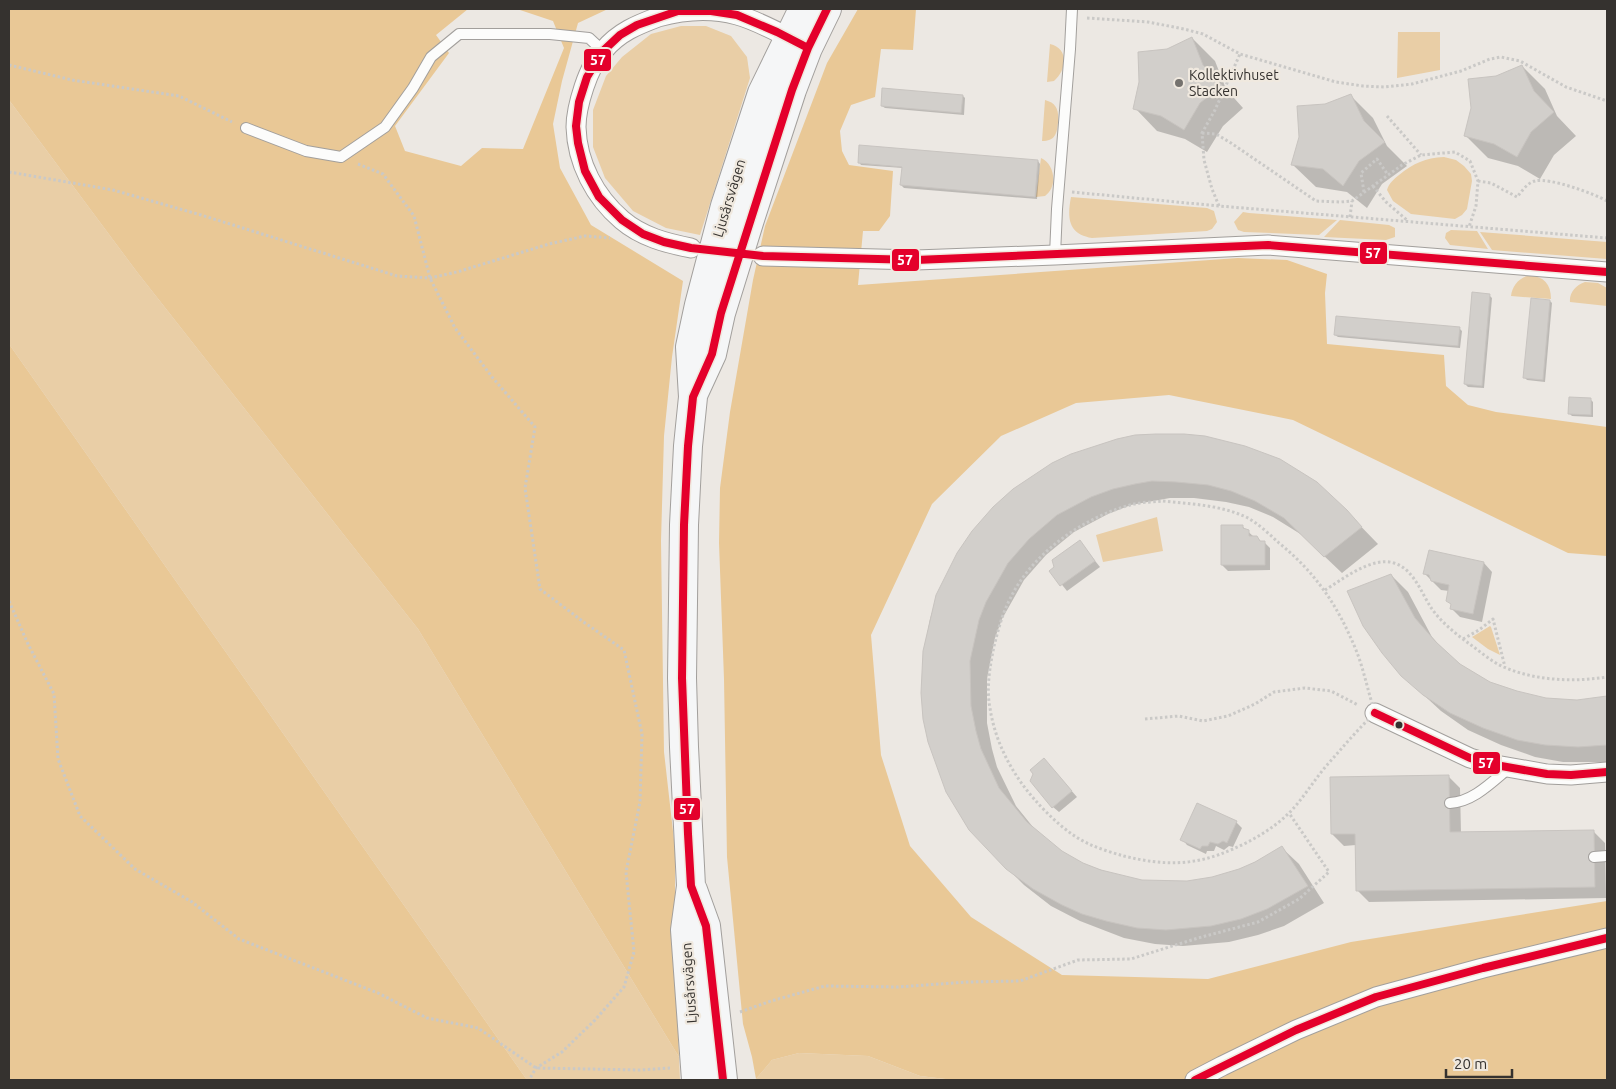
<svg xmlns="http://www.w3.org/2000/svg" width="1616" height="1089" font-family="Ubuntu,sans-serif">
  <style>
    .green { fill: #e9cea6 }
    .forest { fill: #e9c896 }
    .shadow { fill: #0003 }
    .building { fill: #d2cfcb; stroke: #c8c4c0 }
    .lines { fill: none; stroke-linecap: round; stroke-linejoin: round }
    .lane-casing { stroke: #a29f9c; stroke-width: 12 }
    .street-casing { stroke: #a29f9c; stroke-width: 21 }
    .secondary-casing { stroke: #a29f9c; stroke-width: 30 }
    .path { stroke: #cac9c7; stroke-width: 3; stroke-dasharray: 2.5 2.5; stroke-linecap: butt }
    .lane { stroke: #fcfcfb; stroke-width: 10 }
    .street { stroke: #fcfcfb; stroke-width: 19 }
    .secondary { stroke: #f5f6f7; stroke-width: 28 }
    .bus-1-casing { stroke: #f0e9df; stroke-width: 11 }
    .bus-1 { stroke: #e4002b; stroke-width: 8 }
    .poi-dot { fill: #75726e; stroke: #f0e9df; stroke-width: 2 }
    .bus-dot { fill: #35322f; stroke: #f0e9df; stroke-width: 2 }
    .labels { text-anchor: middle; stroke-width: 4.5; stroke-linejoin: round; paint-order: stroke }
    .poi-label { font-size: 14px; fill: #35322f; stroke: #f0e9df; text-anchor: start }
    .street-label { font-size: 14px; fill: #35322f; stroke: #f0e9df }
    .line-badge { stroke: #f0e9df; stroke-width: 2 }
    .badge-label { font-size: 14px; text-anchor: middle; font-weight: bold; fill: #fff }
  </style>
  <rect width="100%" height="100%" fill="#ece8e3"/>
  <path class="green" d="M681,26H706L731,36L747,57L750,78L700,235L666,228L633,211L605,178L593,147V110L606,76L622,57L651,34Z
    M1398,32H1440V70L1397,78Z
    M1050,44C1069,48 1067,70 1054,81L1047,82Z
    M9,100L137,272L418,629L679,1057L680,1080H527L9,344Z
    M1045,100C1057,103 1059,111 1058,122C1057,134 1055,141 1042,141Z
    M1444,157L1456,160L1464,166L1471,174L1472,181L1467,209L1462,215L1455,219L1411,214L1393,201L1387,190C1389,183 1394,179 1399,175C1414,163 1425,158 1444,157Z
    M1041,158C1055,164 1058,187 1045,196L1036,197Z
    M1071,197L1207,208L1214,211L1217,222L1212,229L1207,231L1092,238C1068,234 1067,218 1071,197Z
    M1243,212L1249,213L1337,220L1319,235L1244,232L1238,230L1234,222Z
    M1340,220L1389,225L1395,228V237L1386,240L1324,237Z
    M1451,230L1477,231L1488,249L1450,245L1445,238L1446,233Z
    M1480,232L1607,242V259L1492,250Z
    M1527,276C1543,275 1551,283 1551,299L1511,296C1512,287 1518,279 1527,276Z
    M1585,282L1598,283L1607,288V306L1570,302C1569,293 1576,285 1585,282Z
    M1157,517L1163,551L1103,562L1096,535Z
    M1490,626L1491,627L1500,655L1488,649L1472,637Z
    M799,1053L868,1056L920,1076L954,1080H756V1079L772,1060Z"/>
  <path class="forest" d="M9,9H468L436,35L449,53L395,126L405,151L461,166L482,148L523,149L564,48L553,21L517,9H608L578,23L562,81L553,124L560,168L591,225L683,281L672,357L664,436L661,541L664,752L675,849V962L679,1057L418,629L137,272L9,100Z
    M858,9H916L913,50L881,49L875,97L851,105L840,131L842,151L849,165L893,171L890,216L879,231H863L858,285L1238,258L1287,260L1327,274L1325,293L1327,344L1444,355L1446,386L1468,405L1496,412L1607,427V556L1568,553L1293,420L1169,395L1076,403L1001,436L932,504L871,635L881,755L910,846L971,917L1062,975L1208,979L1351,942L1607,901V1080H954L920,1076L868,1056L799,1053L772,1060L756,1079L752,1057L743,1024L727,857L724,679L719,543L720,488L730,412L753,280L765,226L827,63Z
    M9,344L527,1080H9Z"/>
  <path class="shadow" d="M1192,38L1215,61L1226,89L1243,108L1223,126L1207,152L1185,139L1157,131L1135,108Z
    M1522,66L1545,89L1557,116L1576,136L1554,155L1540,179L1518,166L1488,158L1465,135L1473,108L1496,77Z
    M1350,95L1373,118L1387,146L1407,166L1382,184L1367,208L1347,192L1316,187L1293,165L1300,137L1325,105Z
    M963,96L965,98L964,115L885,108L882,106Z
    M1038,161L1040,164L1037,199L904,188L901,185L903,168L861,165L859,162Z
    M1489,295L1492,298L1484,388L1468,387L1465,384Z
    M1550,301L1552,303L1545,382L1527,380L1525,378Z
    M1459,328L1462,331L1460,348L1338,337L1335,335Z
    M1591,400L1593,402V417L1572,416L1569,413Z
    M1097,446L1346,511L1378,544L1342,573L1302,535L1273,517L1249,507L1226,502L1194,498H1170L1131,505L1108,514L1074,532L1046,555L1024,580L1002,619L995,638L987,679V723L992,749L997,767L1016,806L1037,832L1061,852L1083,864L1123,877L1142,881L1187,882L1213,879L1240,870L1282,848L1299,864L1324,903L1284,926L1258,935L1229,942L1183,946L1155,944L1124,938L1080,921L1051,906L1024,885L1007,868L924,651L930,619L937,596Z
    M1242,526L1254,537H1257L1262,543L1264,542L1270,548V570L1228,571L1222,565Z
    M1080,542L1100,567L1067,591L1051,571Z
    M1484,563L1492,572L1482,622L1460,617L1452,609V605L1447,600L1449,591L1441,590L1425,574Z
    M1391,575L1408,592L1432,637L1446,653L1459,665L1490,683L1517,692L1546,699L1577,701L1607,697V762H1563L1535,757L1501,745L1468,730L1441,711L1402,675Z
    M1049,765L1077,797L1059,812L1053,807L1035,774Z
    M1448,776L1460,788L1461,833L1593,831L1605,843L1606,898L1369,902L1357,890L1356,845L1344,846L1332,834Z
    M1236,822L1242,828L1233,847L1229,846L1224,850L1216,846L1214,851H1207L1206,854L1187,845L1182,839Z"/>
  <path class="building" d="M1192,37L1203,65L1222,85L1200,103L1184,130L1161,116L1133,109L1139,82L1138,52L1167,49Z
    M1522,65L1534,91L1554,112L1531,132L1517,157L1494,144L1464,136L1471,108L1468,79L1496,76Z
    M882,88L963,95L961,113L881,106Z
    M1351,94L1364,121L1385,142L1359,161L1343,186L1323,169L1291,165L1299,137L1297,106L1325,104Z
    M859,145L1038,160L1035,197L900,185L902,167L858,163Z
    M1472,292L1490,294L1482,386L1464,384Z
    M1531,298L1550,300L1543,380L1523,378Z
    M1336,316L1460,327L1458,346L1334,335Z
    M1569,397L1591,398V415L1568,414Z
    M1156,434H1184L1205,436L1245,446L1280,459L1317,482L1347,510L1362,527L1324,557L1284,518L1255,501L1231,491L1208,485L1176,482L1152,481L1135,484L1113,489L1091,497L1057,515L1029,539L1008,563L986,602L979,620L970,661L971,706L976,731L981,749L999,788L1027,822L1062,851L1083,863L1101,870L1142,880L1187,881L1212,877L1239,869L1255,862L1282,846L1308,886L1267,909L1241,919L1211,926L1166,930L1137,928L1106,921L1082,914L1062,905L1033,889L1006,869L969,830L946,792L928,742L923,719L921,693L923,651L936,595L957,553L972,531L993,507L1013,489L1052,463L1071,454L1117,439L1135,435Z
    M1221,525H1243V528L1249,530V536H1257L1260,541H1265V565H1221Z
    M1080,540L1095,561L1060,586L1049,571L1054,567L1052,560Z
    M1429,550L1484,562L1473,614L1450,609L1451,604L1446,601L1449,585L1431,581L1429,575L1423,574Z
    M1391,574L1415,618L1436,642L1460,664L1490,682L1517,691L1546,698L1577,700L1607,696V745L1578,747L1545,745L1517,740L1483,728L1450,713L1423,695L1401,676L1382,653L1363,626L1347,591Z
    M1044,758L1072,791L1052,808L1030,781L1033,774L1030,770Z
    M1449,775L1450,832L1594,830L1595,887L1356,891L1355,834H1331L1330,777Z
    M1197,803L1237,821L1227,843L1223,841L1218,844L1210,842L1208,846H1202L1200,849L1180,840Z"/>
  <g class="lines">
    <g class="lane-casing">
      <path id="lane" d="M246,128L306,151L341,157L385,127L413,88L431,57L459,34H550L589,38L603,51
        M1055,255L1057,209L1070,49L1072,9
        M1450,803C1473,802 1492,782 1509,768
        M1594,857L1607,856"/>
    </g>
    <g class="street-casing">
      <path id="street" d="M691,248C666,243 642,237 622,220C595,197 577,163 576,127C576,114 580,99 584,87C588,75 595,59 604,50C619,32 637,25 658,17C683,10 712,8 737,15C756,20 782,34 799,43
        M763,256L916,260L1055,255L1268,245L1607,272
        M1375,713L1470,758L1490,764L1547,774L1571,775L1607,772
        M1195,1080L1222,1066L1296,1030L1376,997L1483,968L1607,938"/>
    </g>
    <g class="secondary-casing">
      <path id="secondary" d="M694,393L712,354L721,313L751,216L792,90L808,48L827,9
        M693,890L706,926L723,1080
        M696,1080L685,930L691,886L684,747L682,678L684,525L688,446L693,397L690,347L699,305L725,206L762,93L803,9"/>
    </g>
    <path class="path" d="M1087,18L1148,22L1184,29L1203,34L1240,54L1336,82L1363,86L1384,87L1412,84L1461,71L1490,59L1501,57L1520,61L1566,87L1607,101
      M9,65L72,80L179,96L232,122
      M1387,116L1421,155
      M1202,133L1216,134L1231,143L1316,201L1340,202L1352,201L1402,165L1421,155L1455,152L1470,161L1478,181L1476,206L1469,227
      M358,164L383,174L414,216L430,278L455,328L492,377L535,427L525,488L540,589L585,623L624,650L642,734L640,802L626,872L634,952L624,987L595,1020L562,1052L536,1068L529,1080
      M9,172L113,190L201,215L397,276L430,278L457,272L549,244L585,236L610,238
      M1478,181L1491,183L1517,197C1522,191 1527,183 1535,181C1549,177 1595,194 1607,201
      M1373,186L1386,202L1408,221
      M1072,192L1219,206L1607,238
      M1364,192L1361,173L1377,159L1388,175
      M1219,206L1212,189L1204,160L1202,133L1215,110L1240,54
      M1350,217L1352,201
      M1163,501C1191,504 1220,505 1246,517C1258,523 1269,534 1279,543C1316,573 1338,606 1356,650C1364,670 1368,692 1375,713C1358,729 1343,747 1327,765C1314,780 1303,799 1289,813C1274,828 1252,841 1233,849C1195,866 1164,866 1124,856C1113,853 1100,849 1089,844C1069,835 1049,816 1035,800C1012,774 995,742 990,708C986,688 990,666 994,646C998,631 1002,614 1010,599C1032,553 1085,516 1134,504C1143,502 1154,502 1163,501Z
      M1325,590C1343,579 1372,556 1394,563C1414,569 1421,593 1432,609C1442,623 1457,635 1471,645C1482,653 1493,663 1506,668C1538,681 1574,682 1607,677
      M9,601L28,644L54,694L58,759L80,816L135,869L192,902L239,939L378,993L427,1018L478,1028L536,1068L640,1070L670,1068
      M1463,639L1479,630L1493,619L1505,667
      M1145,719L1179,716L1203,721L1228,716L1255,704L1274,692L1305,688L1331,691L1358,705
      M740,1012L771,1001L825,986L898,987L967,982L1020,981L1078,960L1131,959L1198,938L1258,922L1299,899L1329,872L1289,813"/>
    <use href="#lane" class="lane"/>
    <use href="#street" class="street"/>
    <use href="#secondary" class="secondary"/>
    <g class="bus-1-casing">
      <path id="bus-1" d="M808,48L777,32L737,15L711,11H678L637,25L620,35L603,51L587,77L579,102L576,126L578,143L585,171L599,197L622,220L643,234L664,242L691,248L763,256L916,260L1268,245L1607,272
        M1375,713L1470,758L1490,764L1547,774L1571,775L1607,772
        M723,1080L706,926L691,886L688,834L682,678L684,525L688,446L693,397L712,354L721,313L792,90L808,48L827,9
        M1195,1080L1296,1030L1376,997L1483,968L1607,938"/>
    </g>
    <use href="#bus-1" class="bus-1"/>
  </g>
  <circle class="poi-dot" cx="1179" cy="83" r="5"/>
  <circle class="bus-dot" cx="1399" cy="725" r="4.5"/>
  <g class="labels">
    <g class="poi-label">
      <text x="1189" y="80">Kollektivhuset<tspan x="1189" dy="16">Stacken</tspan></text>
    </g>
    <g class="street-label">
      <text transform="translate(729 198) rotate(-73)" y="5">Ljusårsvägen</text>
      <text transform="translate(689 983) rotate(-94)" y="5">Ljusårsvägen</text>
    </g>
  </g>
  <g class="line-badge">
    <rect x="583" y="48" width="29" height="24" rx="5" fill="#e4002b"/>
    <rect x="1359" y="241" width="29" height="24" rx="5" fill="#e4002b"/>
    <rect x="891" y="248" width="29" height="24" rx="5" fill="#e4002b"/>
    <rect x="1472" y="751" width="29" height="24" rx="5" fill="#e4002b"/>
    <rect x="673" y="797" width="28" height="24" rx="5" fill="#e4002b"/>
  </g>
  <g class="badge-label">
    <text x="598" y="65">57</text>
    <text x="1373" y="258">57</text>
    <text x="905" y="265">57</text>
    <text x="1486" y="768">57</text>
    <text x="687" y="814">57</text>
  </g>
  <rect width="1616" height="1089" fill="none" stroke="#35322f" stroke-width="20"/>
  <path d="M1446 1069v8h66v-8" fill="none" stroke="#35322f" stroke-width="2.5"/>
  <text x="1454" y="1069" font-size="15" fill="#35322f" stroke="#f0e9df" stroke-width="4" paint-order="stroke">20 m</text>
</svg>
